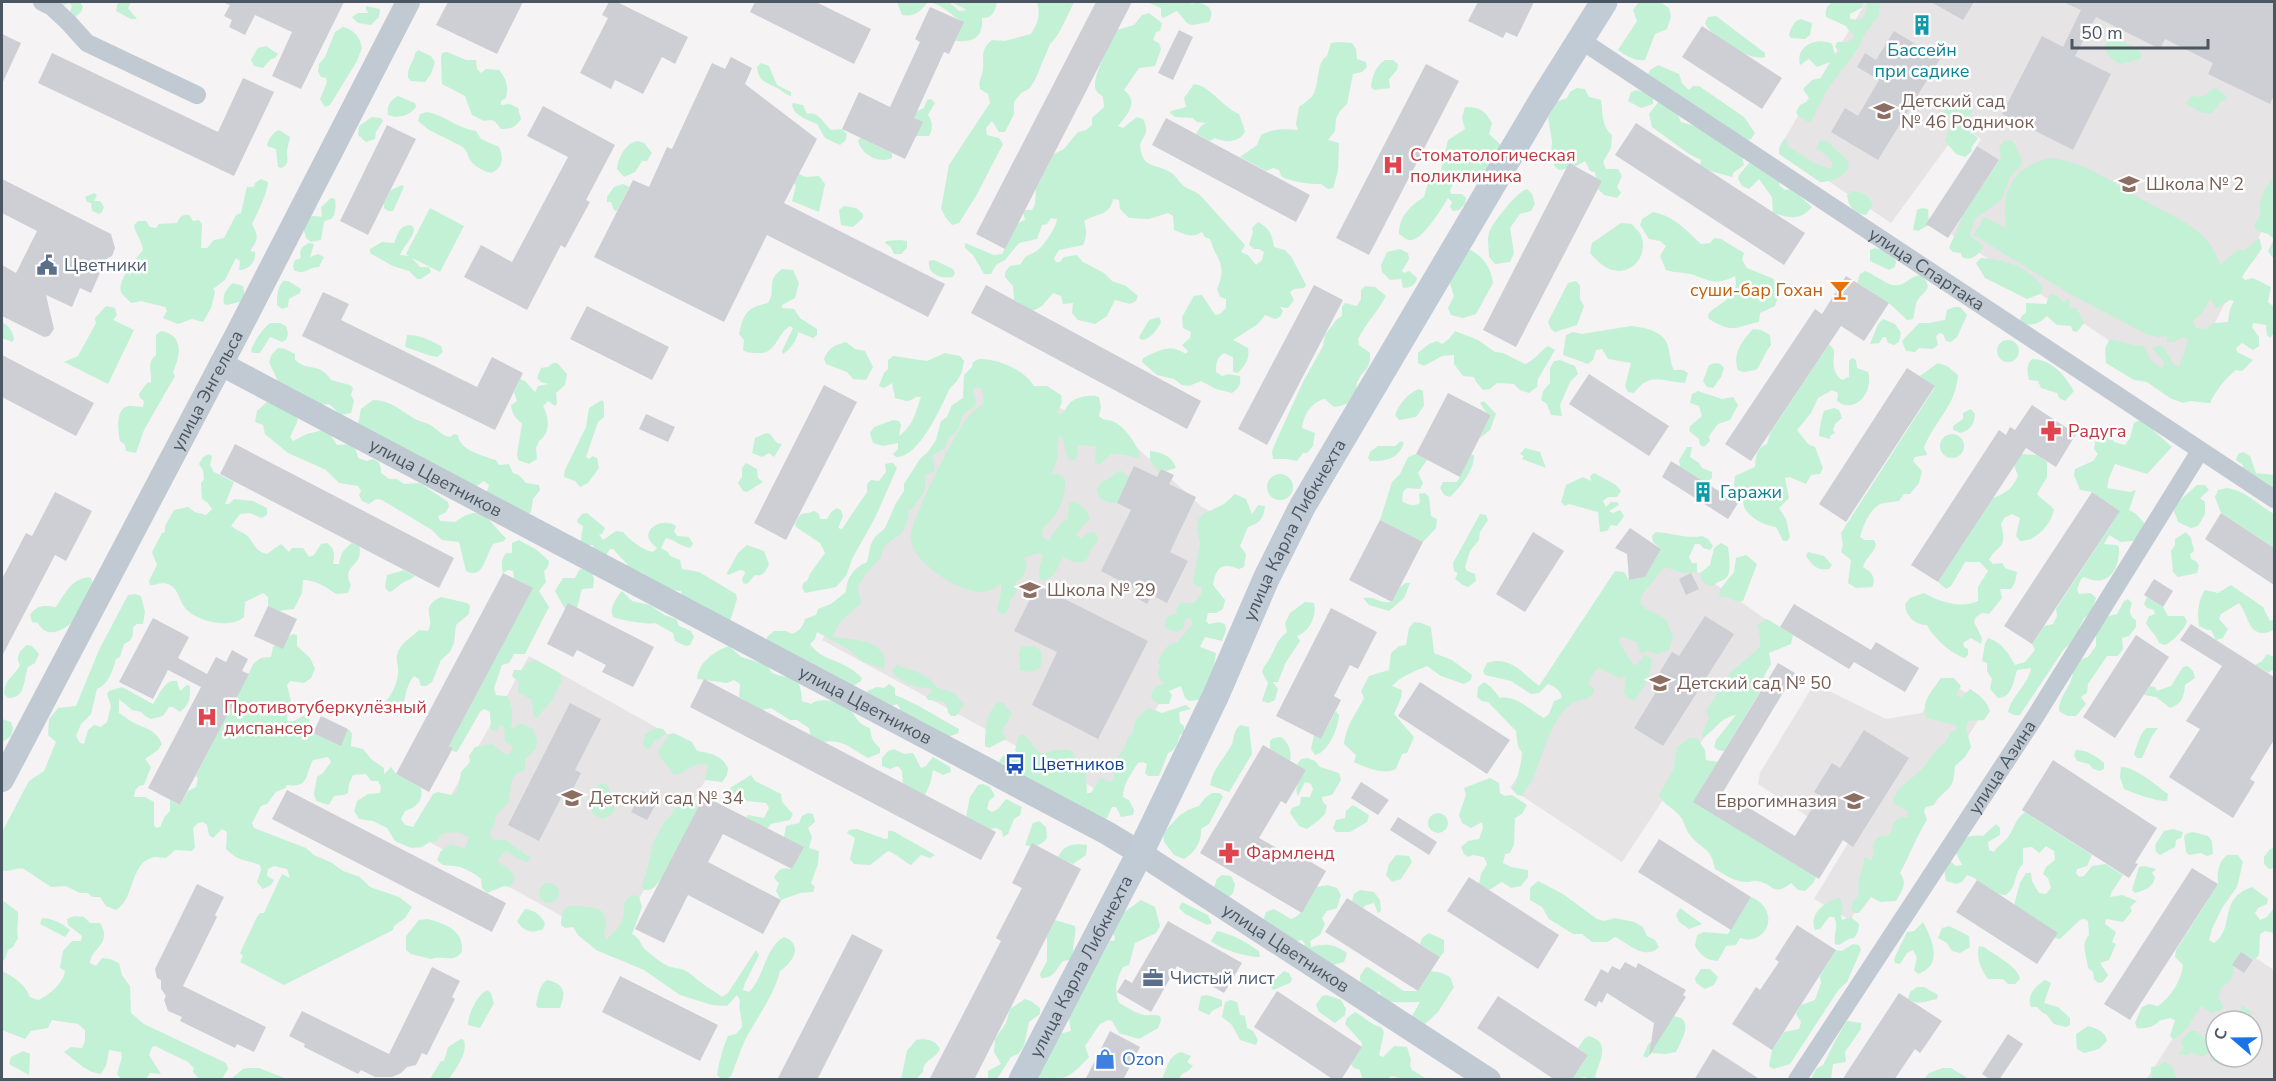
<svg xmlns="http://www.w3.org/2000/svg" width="2276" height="1081" font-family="'Nunito Sans',sans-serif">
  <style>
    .education { fill: #e6e4e5; fill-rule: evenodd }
    .green { fill: #c3f1d5; fill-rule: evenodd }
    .building { fill: #cdcfd5 }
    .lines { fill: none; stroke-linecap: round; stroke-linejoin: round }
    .minor { stroke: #c1cad2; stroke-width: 18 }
    .tertiary { stroke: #c1cad2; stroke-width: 24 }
    .secondary { stroke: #c1cbd6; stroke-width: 27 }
    .labels { text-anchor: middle; stroke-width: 5; stroke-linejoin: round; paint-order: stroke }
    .culture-label { font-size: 18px; fill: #0d838f; stroke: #fff }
    .education-label { font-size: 18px; fill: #785e54; stroke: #fff; text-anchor: start }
    .health-label { font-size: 18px; fill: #be3a42; stroke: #fff; text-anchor: start }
    .service-label { font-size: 18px; fill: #4e5e75; stroke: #fff; text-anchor: start }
    .street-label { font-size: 18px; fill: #4a5661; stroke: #fff }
    .food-label { font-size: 18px; fill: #c56008; stroke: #fff; text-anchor: end }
    .transit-label { font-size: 18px; fill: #164399; stroke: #fff; text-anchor: start }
    .shop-label { font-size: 18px; fill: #366cbe; stroke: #fff; text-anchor: start }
  </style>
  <rect width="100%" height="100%" fill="#f5f3f3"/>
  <path class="education" d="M1866,2H2274V207L2181,389L1951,234L1999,161L1977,146L1981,139L1962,126L1891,223L1779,148Z
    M980,368L1135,446L1202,507L1230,522L1200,616L1114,799L822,640Z
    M1666,550L1777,627L1622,862L1510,788Z
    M529,656L716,761L613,945L426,840Z
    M1944,680L1988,705L1850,920L1814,899L1848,843L1758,784L1760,773L1811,689L1819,686L1886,719L1922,713Z
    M2234,944L2274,970V1079L2146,1080ZM2216,1021H2252V1057H2216Z"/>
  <path class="green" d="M43,2H80L83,7L81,12L73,19L70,12L72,6L69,3L58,8Z
    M118,2H131L128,8L137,19H131L116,11Z
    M897,2H928C920,11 916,17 902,15Z
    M928,2H949L959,11L967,10L951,2L997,3C994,12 993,18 982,18C983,38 974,42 955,41L963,22C951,16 943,4 928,2Z
    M1037,2H1074C1068,14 1060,35 1050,44L1035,80L1029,89L1021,93L1014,102V114L1005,132H999L992,121L986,128L987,135L999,138L1003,144L976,196L959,223L952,225L946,218L941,209L949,165L990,103L988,94L980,89C978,81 982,77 983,70C984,57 980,49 992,40L1005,41L1031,34C1038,22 1041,15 1037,2Z
    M1147,2H1188L1192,4L1197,2C1209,5 1215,10 1209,22L1192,25L1187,23L1177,11L1163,18L1161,15V8Z
    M1639,2H1660L1669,8L1671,17L1667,29L1655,34L1645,60C1632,61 1627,56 1618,50L1637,21L1633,10Z
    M1833,2H1864L1863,7L1850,14V19L1859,20L1865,16L1868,2H1880L1879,15L1864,35L1859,47L1827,90L1810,123L1798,116L1796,112L1800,105L1810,100L1803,89L1812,80L1821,78L1830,62L1817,67L1809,59L1800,65C1795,46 1817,36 1832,44L1835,54L1840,52L1835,47L1837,42H1847L1853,39L1854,34L1849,31L1846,26L1826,17C1825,10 1827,5 1833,2Z
    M366,6L380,9L379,17L371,25L358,23L352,17L358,13H369L366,10Z
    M1149,13L1162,23L1160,31L1156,32L1153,40L1159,43L1161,49L1155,66L1139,68L1124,90C1139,102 1128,114 1118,126L1123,128L1137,117L1143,119C1150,134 1144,133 1140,145C1142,169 1154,163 1170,172C1177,176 1180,185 1187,188C1192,191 1195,191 1200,195L1245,245L1241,252L1248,255L1256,265L1262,260L1264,252L1259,249H1254L1249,245L1253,232L1252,228L1258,222C1270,229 1272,234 1274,247L1285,250L1291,256L1306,285L1304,288L1294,289L1290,292L1294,300L1288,308L1280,307L1283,311L1280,317L1275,319L1265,315L1258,324L1233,340L1248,348C1250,359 1245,365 1238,373L1233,372V357L1224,353C1216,358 1216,364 1216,372L1222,376L1228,374L1240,376C1241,385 1239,388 1232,393L1216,389L1201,381L1189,386L1182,385L1174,379L1157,375L1142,362L1143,358C1159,351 1169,343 1186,354L1188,351L1182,345L1190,338L1191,332L1183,328L1182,317L1194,296L1202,295L1215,315L1220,314L1226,308V299L1220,297L1217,289C1228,264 1217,262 1210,239L1205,237L1202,232C1191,239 1185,234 1174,230L1173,216L1168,213L1149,219L1129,218L1120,209L1119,200L1113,199C1110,216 1097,213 1084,221C1087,230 1087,237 1083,245L1059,250L1054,258L1056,262H1060L1064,257L1077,255L1083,262L1104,273L1112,281L1126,286L1138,296L1136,301L1130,304L1115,300L1107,316L1095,324L1078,320L1072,313L1073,303L1063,304L1061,296L1053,293L1042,306L1033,311L1014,300L1013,286L1005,277V272L1010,266L1021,264C1026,252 1032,256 1039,249C1045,244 1057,226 1057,219L1051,218L1047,224L1042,225L1037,239L1019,243L1005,260L996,265L991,274H984L973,255L965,248V243L994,255L1002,254L1018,223L1025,220L1023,213L1025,210H1032L1035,204L1036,189L1054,154L1064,149L1078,132L1086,130L1092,125V118L1104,107L1103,97C1100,94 1097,93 1096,90C1090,79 1112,41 1117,30L1134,25L1142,15Z
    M1716,16L1765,53V57C1750,62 1710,36 1705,23L1708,17Z
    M1801,19L1812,23L1810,35L1805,39L1791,38L1789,35C1791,27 1794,21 1801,19Z
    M343,27C354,30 360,37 362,48L357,61L330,105L325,107L320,99L327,82L326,78L321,77L318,72L319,64L325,57L335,32Z
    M2110,36L2138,49L2142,56L2140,59L2121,64C2108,58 2104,53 2107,38Z
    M1338,42L1352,43L1356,49L1357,59L1366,62L1367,67L1362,72L1353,74L1347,104L1340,111L1336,119L1335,131L1328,140L1339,143L1338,171L1333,188L1328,189L1321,184C1313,185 1287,181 1281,176L1279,170L1273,168L1266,171L1240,157L1257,145L1261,135C1275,128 1283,129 1298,130L1296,124L1299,107C1304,103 1311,99 1314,93C1320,80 1316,63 1327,56L1331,43Z
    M266,46L278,54L275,58L271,59L263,68L254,66L251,60L258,48Z
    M418,50L431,56L435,62L431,74L425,82L411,81L408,78C407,66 414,63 415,53Z
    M447,52L466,60H476L477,69L481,73L486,69L499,70C506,78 509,87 506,98L501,101V105L510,104L518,108L521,119C516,127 511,129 501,129C495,122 495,118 484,121L472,115L465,96L442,84L441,57L442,53Z
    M1385,60H1393L1398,64L1397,70L1389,79L1390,88L1374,90L1371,87C1372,76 1376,66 1385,60Z
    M761,63L769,66L777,85L791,92V96C786,95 784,92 779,89C767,82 759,83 757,67Z
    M1658,65L1679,74L1682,83L1689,90L1693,86H1699L1744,117L1755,133L1751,139L1747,140L1647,77L1650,70Z
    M1194,84C1212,87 1222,107 1239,114L1245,131C1240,143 1225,143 1215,138L1210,141L1196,134L1201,126L1206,123L1197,122L1193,118L1175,117L1170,113L1171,111L1186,107L1184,98Z
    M1577,88L1585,89L1589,97L1601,100C1603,113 1601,125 1612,135L1611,148L1603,162L1606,169H1618L1622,176L1617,187L1621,193L1617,198L1604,195L1598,189L1602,181L1596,178L1595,172L1590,171L1585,161L1575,167L1559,170L1555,167L1551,157L1552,141L1548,118L1556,102L1567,98L1570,92Z
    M2215,88L2224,94L2227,100L2222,101L2212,113H2203L2186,104L2192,95L2198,97L2207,95L2209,91Z
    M1637,90L1643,92L1653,98V104L1641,108L1628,101L1631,92Z
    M398,96L415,103L416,107C409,116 399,119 388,115C387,106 389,101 398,96Z
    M931,99L935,103L928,115C933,122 933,129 929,136H909L913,113L924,108L927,100Z
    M1959,99L1973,110L1962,126L1978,138L1971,148L1972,151L1965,157L1956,154L1945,141L1948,131L1953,128L1951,118L1943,111C1944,102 1951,101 1959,99Z
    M1660,100L1673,105L1681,122L1695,126L1742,155L1744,165L1734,172L1732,177L1707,170L1700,165L1701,160L1689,154L1652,127L1649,114Z
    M793,103L803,105L807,114C818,110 823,123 831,130L842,129L847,134L845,141L840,145L825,138L817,124L803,118L795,112L792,106Z
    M1465,107C1479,107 1485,110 1492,123L1489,134L1501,145L1480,186L1461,176L1457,177L1450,190L1451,194H1462L1466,198L1465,204L1459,210L1453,211L1450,207L1452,202L1448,198C1442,208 1424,238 1412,240C1407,241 1403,237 1399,234C1399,216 1410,206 1424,197L1428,183L1441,171L1448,140L1465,129L1462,117Z
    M427,112C445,115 458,129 476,131L481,139L499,147C504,158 503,168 491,173C484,171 475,167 471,161C467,156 468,152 463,147L429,130L418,121L420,114Z
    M372,117L381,118L383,121L376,132L375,139L366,142L358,135L359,126Z
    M279,130L290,137C290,142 287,146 287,151C287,160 290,164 281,168L278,167L276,149L267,146C268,140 273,132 279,130Z
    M861,138L892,153V158C879,164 861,155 858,140Z
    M1784,139L1787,140L1788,146L1812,162L1831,169L1833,163L1829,160L1827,155L1816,149L1820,140L1829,142C1835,153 1860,162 1843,174C1836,180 1829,182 1820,182L1779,154V148Z
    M2011,140L2015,145L2022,160L2020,167L2010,177L2001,200L1975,219L1970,234L1972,238L1984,246C1979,254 1972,262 1962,257L1961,253L1953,252L1949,248C1953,236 1960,228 1962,216L2001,158L1999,147L2004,141Z
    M638,141L644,143L652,153L647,161H642L635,172L624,177L617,169C618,158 626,142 638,141Z
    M2051,158C2087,162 2121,188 2152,205C2169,214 2190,223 2204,237C2212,245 2216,255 2220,265L2238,250H2245L2259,238L2262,248C2256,259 2248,266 2242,277L2245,280L2253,278L2271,287L2268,302L2274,307V333L2270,338L2267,335L2266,325L2253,323L2252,327L2259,337V346L2253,350L2242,343L2236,348L2237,352L2253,360L2242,371L2236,370C2226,378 2215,391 2210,403C2199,403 2193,399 2183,403L2170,398L2147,382L2134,380L2106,363L2105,349L2109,340C2121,340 2131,346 2144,346L2151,361L2162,368L2165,363L2152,348L2162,345L2174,365L2179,367C2181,357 2187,350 2188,339L2185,337L2173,342H2167V336L2159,337L2146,334L2065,291L1974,235L1984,217L2007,229C1999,192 2013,166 2051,158ZM2210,299L2217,308L2230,300L2234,301L2230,309L2228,322L2214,323L2205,329L2196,328L2193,321L2202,313Z
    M1749,163L1754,164L1759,169L1780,179L1779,185L1785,190L1792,189L1812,207C1800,221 1790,218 1773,213L1772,197L1759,179L1749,189L1742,186L1738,179L1739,175Z
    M799,174L806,177L819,176L825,184L819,212L792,201L796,186L794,183Z
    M2274,175V257H2272L2268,251L2274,239L2268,234L2257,231L2254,226L2261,213C2256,199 2268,186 2274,175Z
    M261,179L268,182C268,191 257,215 252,224C258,235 259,239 250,251L255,252C256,261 251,267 242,270H239L240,261L236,258L225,280L213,289L215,292L211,308L203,322L192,319L178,324L163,318L167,311L165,307L141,301L131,303C128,299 123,296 121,292C117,281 136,258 143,250C142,240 135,234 134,225L138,221H146L150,227L156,228L159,224L177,223C180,216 183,214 189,215L193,221L199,220L202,224L201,248H207L214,240L224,238L236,215L241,213L247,187H254L255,183Z
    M623,184L629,187L617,211L614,210L611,202H607V197L614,187Z
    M402,185L404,187L393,211H388L384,208V203L391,190Z
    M1527,189L1532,194L1535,204L1531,211L1520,214L1510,228L1514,253L1510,262L1495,264L1489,257C1489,250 1487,240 1489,233C1491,224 1519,190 1527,189Z
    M1852,191C1862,192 1868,194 1873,205L1866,215C1854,214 1848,206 1847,195Z
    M94,193L97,195L94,201H100L104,207L102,212L99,214L92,211L91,203L87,202L85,197Z
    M331,198L335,199C336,205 336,215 331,219C329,220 326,220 324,222L321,240L311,242L306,238L302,223C307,216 313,215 322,217L321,207Z
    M844,206L856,208L863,214V218L853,227L841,225L839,210Z
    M430,208L464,226L440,272L412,258L420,267H429L431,272L421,279H417L409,271L393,266L370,253V249L382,242L394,243C399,233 398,226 411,225L414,228C414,238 403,246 400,255L409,256L406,254Z
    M1922,208L1928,209L1929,225L1918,231L1913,230L1917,210Z
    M1653,212C1674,216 1686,230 1701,244L1710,243L1714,238L1721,239L1744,253L1742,260L1747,268L1774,279L1778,297L1775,306L1760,313L1759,322C1735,327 1733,334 1709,319L1708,315C1717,303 1741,298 1735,276C1717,285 1712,282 1694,275C1685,272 1675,273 1666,270L1660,256L1666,246L1660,241L1649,239L1640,225L1642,219Z
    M1621,223L1632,224C1634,227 1639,231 1641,235C1650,259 1626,281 1604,266C1599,263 1594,257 1590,253L1592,243Z
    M900,240L907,241V248L901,254H894L891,247L885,243L886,241Z
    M309,243L314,244L310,257L318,254L324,257L319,267C308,267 305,276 294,270L293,266L295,260L301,258C299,250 301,247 309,243Z
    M1875,248L1889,252L1896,261L1895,267L1889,270L1870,261V250Z
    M1400,249L1408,253L1409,259L1402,271L1404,273L1409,271L1417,278C1416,285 1410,288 1403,288L1401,279L1390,280L1382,272L1381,265L1387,252Z
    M1471,250C1484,258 1491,268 1493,283L1476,314L1463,318L1451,315L1448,308L1454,296L1448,278L1462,251Z
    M1981,258C2006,260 2028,266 2043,288L2040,294L2027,299L1985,278L1976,263Z
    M934,260L953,269L955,273L953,277C942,279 927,275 929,261Z
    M782,269L793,270L799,283L795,298L782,305V308L794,309L800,318L817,329V335L813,338L798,332C798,340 789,350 783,354L782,351L793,328L790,326C776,334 777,355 757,353C751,353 747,353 743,350L744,340L739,334C744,313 746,308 768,303C777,289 765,281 782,269Z
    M1865,271C1875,274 1888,287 1898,285C1907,284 1911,275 1921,275C1937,291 1920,291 1916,304C1914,309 1915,314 1913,319L1907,320L1889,303L1857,283L1860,274Z
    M283,281H288L301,289L300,293L289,299L288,307L282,309L277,305C277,297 277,288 283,281Z
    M1576,281L1580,286V299L1584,306L1577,325L1555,332L1551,329L1548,322L1568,283Z
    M233,283L243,286L245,297L243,301L227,305L224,304C222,295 226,289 233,283Z
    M1365,286L1375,287L1386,296C1378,311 1366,323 1358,339L1359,345L1370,353C1371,372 1362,369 1357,383C1356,386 1357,389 1356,392C1353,403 1343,406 1334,407L1325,399C1312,401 1303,416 1302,428L1315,433L1313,446L1307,453H1303L1297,461L1287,459H1273L1272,451L1278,437L1303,382L1323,346L1325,335L1337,319L1342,316V307L1345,303L1357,306L1361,299V290Z
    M2050,294L2058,296L2063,303L2068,299L2070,301L2069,307L2077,309L2084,323L2077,332L2073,331L2071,326L2057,325L2047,316C2039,324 2031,327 2020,322L2021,317L2026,312V303L2046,304Z
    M106,306L115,308L117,315L113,320L134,330L108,384L64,362L78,356L96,323L95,318Z
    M1954,307H1960L1967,315L1957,337L1951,342L1946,341L1943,334L1939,333L1936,337L1938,345L1932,349L1919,348L1915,352L1906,351L1902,341L1919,323H1929L1945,320L1947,310Z
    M1159,317L1161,322C1157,330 1150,340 1141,340L1139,337L1149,320Z
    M1883,319L1895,324L1901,333L1899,342L1894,345L1888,343L1886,337H1883L1879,343L1870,344L1878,324Z
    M2,322C9,326 13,331 14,340L12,342L2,338Z
    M270,323H280L286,326L288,334L286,340L282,342L270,337L260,353H253L251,351C252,344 264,327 270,323Z
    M1631,326C1648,328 1667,332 1669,351C1671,359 1670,363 1674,370H1683L1688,373L1685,383C1662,382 1651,371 1634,393L1628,392L1625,386L1631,363L1608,359L1602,349L1596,350L1593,360L1588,364L1563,355L1566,335L1573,332L1582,334Z
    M1753,329L1761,330L1770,335L1771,345C1764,353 1763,362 1756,370L1743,372L1738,370C1732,354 1742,341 1753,329Z
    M161,331C184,335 181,355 173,372L175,376L144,430L136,453L126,451L125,445L120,441C118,432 115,409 128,406C133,405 138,407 143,407L144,401L140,398L139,394L147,383L151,382C152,370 146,363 156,355V335Z
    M1455,331L1478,340L1495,352L1503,353L1525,364C1534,361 1539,352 1548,346L1555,350L1538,379L1537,387L1529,393L1520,390L1514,384L1497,383L1490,389L1483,390L1476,382L1474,377L1463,376L1454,364V355L1442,356L1424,366L1418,363V353L1429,344L1437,341L1442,344L1449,339Z
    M407,335C418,334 432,341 441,346L443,352L437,357C425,355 416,350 405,347Z
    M1997 351a11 11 0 1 1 22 0a11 11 0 1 1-22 0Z
    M846,342L855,349L865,351L873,367L866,380L853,379L847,372L826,364L824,359C828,348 835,345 846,342Z
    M1829,344L1834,350C1834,363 1831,371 1842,380L1849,377V361L1852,358L1856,360L1857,368L1868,372C1874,391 1856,415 1837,401L1838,393L1832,390L1818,398L1811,413L1797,430L1808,444L1815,447L1823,468L1820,474L1811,475L1806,484L1790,477L1785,478L1789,498L1779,508L1786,519L1790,537L1787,541H1783L1776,527C1765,526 1749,518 1744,507C1743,503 1743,497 1743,493L1734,487L1735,476L1755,467C1756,456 1756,448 1767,444L1770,433Z
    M278,348L285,349L295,354V360C308,372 320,362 331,380L350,385L353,388L351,395L354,401L351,413L341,415L329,404L317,405L281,388L269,362L272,354Z
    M945,353L960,356L964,361C963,367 962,374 958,379C956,383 952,385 949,390C941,407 919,458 896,457L893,454L898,449V443L883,446L873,443L870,433L874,427L893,420L899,421L901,425L899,436C914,425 915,413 921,397H916C907,404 906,400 895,398L892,383L884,388L879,386L884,373L888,369V360L893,356L927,361Z
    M979,359C999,359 1023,369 1034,386H1047L1061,395L1062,402L1057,413L1058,414L1063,413C1065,411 1066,407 1069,404C1075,397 1090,394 1099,397L1101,407L1099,416C1104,421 1106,419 1112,421C1126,427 1134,441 1140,454L1138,458L1119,454H1111L1099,465L1095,463L1096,446L1077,445L1078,456L1075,460H1070C1063,452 1067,441 1059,434L1057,460L1051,474H1059L1065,479C1066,499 1058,515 1043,528L1042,537L1048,541L1061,523L1068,519L1069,503L1073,501C1082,505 1086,509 1090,518L1076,534L1081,539L1086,534L1093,532L1097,535L1098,541L1091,549L1086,561C1076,563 1070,562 1063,556C1057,567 1056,581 1040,580L1039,569L1043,554L1038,553L1024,558L1027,564L1023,577L1015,583L1017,588L1014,596L1009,600L1010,606L1006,613L1002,614L997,610L1001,593V584C994,589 989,592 980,592C958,591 907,560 911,534C913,516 957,428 970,415C974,410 979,407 984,403L982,388L978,387L973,388V394L976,400L975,406L963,414L958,430L949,438L945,448L932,456L935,470L930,474H925V490L912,509L907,510L909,514C907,520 906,527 902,532C894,542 882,541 882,556C876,563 859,580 858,588C858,592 861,599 861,603C847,618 841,615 833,637C852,640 891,639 884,669L863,662L848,649L817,632L815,639L810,644C820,659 836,659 851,669C855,671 858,675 862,678L861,681L853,686L766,643L767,637L774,631H786L792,634C798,632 804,626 805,619L816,615L818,609L831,604L846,592C846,579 854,567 867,562L871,544L875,537L885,528L896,503L904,491V484L920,459L928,452L936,440L941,421L947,417L952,405L963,398L964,375L972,367L973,362Z
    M2032,359C2052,359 2065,376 2074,391L2065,401L2059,398L2057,393L2041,388L2038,381L2029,380C2027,371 2026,366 2032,359Z
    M1560,360L1575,366L1578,374L1570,382L1560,405L1562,416L1551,415L1547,404L1541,400L1543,391L1550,383V368L1554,361Z
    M553,363H557L567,374L565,385L556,393L557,403L555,406L548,401L543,406C549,417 551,433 539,441L536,448L537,459L529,464L518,460L517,454L522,424C516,418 512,415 511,405L517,401L514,392L520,379L525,381L535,392L538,386L549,384L541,382L537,378L541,368L548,367Z
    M1715,363L1720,364L1724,368L1721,377L1713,388L1707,387L1703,381L1709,365Z
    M1938,363L1947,366L1958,375C1956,405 1935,421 1924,447L1927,455L1915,457L1913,461L1922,471L1919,483L1910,494H1904L1899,501C1893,502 1886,502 1880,504C1869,510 1863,526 1860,537L1865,540H1874L1876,545C1873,554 1866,557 1863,567C1871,572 1877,577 1872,587L1856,588L1848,583L1851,560L1841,552L1843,545L1841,533L1935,387L1920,376Z
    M1419,389L1423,391L1424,406L1416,417L1399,420L1395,415C1399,404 1408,393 1419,389Z
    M1698,391L1722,399L1733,397L1738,405L1730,420L1718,424L1709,436L1710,441L1704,447L1700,445L1699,439L1689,431L1690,426L1702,416L1699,406L1690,403L1692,394Z
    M373,400C391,400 402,412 417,420C421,422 426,422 430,425C438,429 441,436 450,437L454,434L458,435C459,450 483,456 496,460L499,465L509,464L513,473L519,475L526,483L539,485L540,490L533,499L531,512L527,515L486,494L489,485L484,481L472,489L357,429L361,409Z
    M602,400L604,403V417L598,422L586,457L589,459L593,456L597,458L599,468L588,483L580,487L575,481L564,477L565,470L586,427L589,408Z
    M268,401L294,412L298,420L290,437L293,441L307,434L323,430L330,434L337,445C349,444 356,443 358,458L367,461L373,459C380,462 381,465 381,473L389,479H397L404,484L420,483L448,502L449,507L445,513L438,516L440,521L455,522C484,501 487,521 506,538L504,541L493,544C485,556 484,580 466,571L459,542L442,540L432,530L382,500L376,499L369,504L362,501L359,495L361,491L358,486L339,483L326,470L288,453L265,434L263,425L255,422L257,411Z
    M1484,401L1496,414L1490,430L1480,438L1491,415L1486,412L1480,403Z
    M1834,408L1839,410L1842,418L1835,424L1833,430L1835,433L1830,436V439L1819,436C1819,431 1822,416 1824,411Z
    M1971,409L1975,414C1974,425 1971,429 1961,433L1953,430V426L1963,419V413Z
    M2142,419L2148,421L2154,431L2172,447L2147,474L2115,464L2109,478L2107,488L2130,492L2136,490L2129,510L2136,514L2148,527L2141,540L2121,542L2109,535L2104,544L2117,545L2119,547C2120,569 2108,589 2084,577L2081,579L2077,589L2079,594L2091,593L2096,598L2091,613L2084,618L2079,629L2081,632L2073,642L2064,649L2020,715H2014L2008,712C2012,695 2028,685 2031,668L2017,670C2013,682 2012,698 1998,698L1990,689L1992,679L1987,671V663L1982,661L1985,644L1988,638C2003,643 2008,653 2015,665L2025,662L2035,650L2032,644L2044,626L2053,624L2057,616L2056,609L2120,511L2092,492L2080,490L2074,475L2075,469L2093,461L2098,454L2094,449L2096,438L2100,434L2110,435L2114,442L2125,445L2130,438L2134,423Z
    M766,433L770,434L777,443L782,444L774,457L769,453L762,457L752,453L755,438Z
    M1940 446a12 12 0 1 1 24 0a12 12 0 1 1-24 0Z
    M1401,441L1404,443C1398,459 1387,461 1370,461L1368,458L1370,452L1378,446H1395Z
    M1687,447H1692L1690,457L1699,463L1702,468L1712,472V478L1709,481H1703L1680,467L1679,460Z
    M1525,448L1540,452L1546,468L1522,459L1524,456L1520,454Z
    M1150,451C1162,452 1172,456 1176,468L1166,471L1161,469L1159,473L1150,460Z
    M2243,452L2250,456L2256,473L2274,475V499L2242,469L2243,465L2236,460L2238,454Z
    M209,454L212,456L210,465L214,472L234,482L225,504H229L234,499L253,501L267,508V515L261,518L250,513L240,514L231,526C236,530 240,531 245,534C255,541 251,549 267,554L281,544L289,552L292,548H303L309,557L314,555L321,544L327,543C335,549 335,554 333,564H339C341,554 343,549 352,543L359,546C365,566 340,565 351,585L348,593L336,594C326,587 316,580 303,580L302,593L294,609L278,611L268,606V597L263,593L245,602L244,617C231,629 199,622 187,610C178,601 180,589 168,584C161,581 156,586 150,585L149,581L157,565L152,552L162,533L165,532V526L174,510L188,507L195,512L206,515L212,509L208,503L202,499L201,483L204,480L203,470L199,464L203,457Z
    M1416,454L1427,460L1418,473L1423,483L1420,489L1407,488L1403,492L1402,501C1408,505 1413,507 1420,503L1419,494L1425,493L1429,497L1431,516L1437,519L1436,528L1423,542L1380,520L1392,482L1400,474L1408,457Z
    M2021,454L2038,455L2047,462V477L2037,494C2042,500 2050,504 2054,510C2050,526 2036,541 2020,541L2016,536L2020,518L2012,514L2004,518L2001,524C2008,550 1997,544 1989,560L1993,564L2002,563L2005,568L2017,572L2015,582L2011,589H2000L2002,598L1989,614L1982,613L1976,617L1974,622L1982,638L1981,644L1971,638L1963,643L1964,647L1968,649V655L1965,658C1953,655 1932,637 1927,625C1915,625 1906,617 1905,604L1910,598L1924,593C1940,602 1960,609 1978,601V587L1988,571L1980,562H1965L1951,586L1946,589L1938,582L1993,498C2006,493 2012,489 2018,476L2014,465Z
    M1471,455H1474C1475,469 1460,488 1450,497L1444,495L1440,488L1443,482H1457Z
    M746,463L757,469L758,478L763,482L747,492L743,491L738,483L742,477V468Z
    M890,463H893L897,468L875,518L853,557L846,576L836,587L805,593L802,587L804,582L807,581L810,574L825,553L820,543L796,527L795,524C802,509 802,516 814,511L819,514L820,519H827L831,512L837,508L841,510L843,516L838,528L842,529L867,492V484L871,480L879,481L886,472L885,464Z
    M1122,471L1129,477L1117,503L1108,502L1099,498L1097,488C1101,480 1110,480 1115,473Z
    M1594,473L1616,485L1621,491L1617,497H1608L1603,501L1606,507L1611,502H1617L1619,505L1609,511L1613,513L1620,510L1624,516L1617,526L1611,525L1607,531L1600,532L1598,512L1569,504L1565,506L1561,502L1566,485L1583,477L1591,481L1590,476Z
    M1267 487a13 13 0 1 1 26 0a13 13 0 1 1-26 0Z
    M2197,485H2205L2209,490L2200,498L2205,502V514L2198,526L2191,528L2178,522L2174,511L2177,503Z
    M2227,488C2247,491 2258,505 2274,514V548L2221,513L2215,497L2218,490Z
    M1235,494L1246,499L1252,514L1258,505L1265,506C1264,518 1259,524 1248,527L1240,546L1246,554L1244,567L1239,569C1221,562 1216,567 1213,585L1225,600L1223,609L1216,613H1208L1206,621L1209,624L1219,622L1225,624L1226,630L1222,641L1205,637L1200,647L1216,653L1214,667L1204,699L1189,701L1185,698L1181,686L1169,691L1172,695L1169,704H1159L1151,698L1152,692L1156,686L1162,685L1164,683C1157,678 1157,674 1160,666L1158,662C1163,652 1166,644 1178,642L1192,624L1191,618L1185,620L1183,628L1176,632L1164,628L1166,618L1177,613L1176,608L1181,603H1194L1201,594L1202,587L1196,586L1193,582L1200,543L1197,530L1198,520L1203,514L1224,504Z
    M587,513L605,528L602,534H599L603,540L616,531L623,532C629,540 643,550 653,552L657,548C655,546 652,544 650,541C642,528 664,517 676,526L674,531L677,536L689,537L693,544L690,548C682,547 675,540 666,538L661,548L668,552L670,556L680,560L682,569L699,572L736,594L737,599L730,621L682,598L681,591L662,589L655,580L650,583L645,580L643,573L629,570L627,564L613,549H610L606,555L594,554L593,545H591L588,547L580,546L583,526L578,523L577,520L582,514Z
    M1480,514L1486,515L1488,520L1480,532L1479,540L1470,551L1465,567L1467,571L1475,574L1476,581L1468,587L1463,585L1455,579L1458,573L1454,571L1453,563Z
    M1656,532C1672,533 1687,539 1702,536L1708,539L1713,546L1710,550L1703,548L1700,544H1695L1689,557L1692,563H1697V571C1685,577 1675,569 1664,567L1642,595L1640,603L1646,609L1666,619L1673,638L1669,650L1657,654L1647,651L1643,654L1640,652L1637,642L1620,636L1619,642L1633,665L1638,664L1645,655L1651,658C1654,672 1643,689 1635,700L1629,699L1624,693L1626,681L1624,676L1619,678L1599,668L1594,671L1588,685L1594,688V693L1587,699C1557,699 1545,748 1536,771C1533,780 1527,788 1522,796L1517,795L1512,789L1516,783L1521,762L1522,753L1518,746L1516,731L1488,702L1482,701L1477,697L1478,687L1484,682L1491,687L1500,698C1517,695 1529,710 1544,718L1549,714L1554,701L1562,698C1560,690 1556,687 1548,684L1539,693L1531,694L1511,681L1485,675L1483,671L1487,663C1510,655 1522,673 1539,686L1615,571L1624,572L1629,580L1645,577L1661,549L1653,542L1652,536Z
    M2186,532L2191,538L2194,551L2190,554L2191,559L2196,561L2199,566L2197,573L2178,577L2173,572L2171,551L2175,545V539Z
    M519,540L537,550L549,561L548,567L544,571L546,582L539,591L549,607L525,654H514L509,663L502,665L494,688L496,695L507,696C513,707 513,715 511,728L513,729L518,724H523L533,729L537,741L536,749L525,759V770C522,772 519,772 516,774C508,781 512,795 508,803C504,809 498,812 495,818L496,820L490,833L492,840H505L531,858L528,862C519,860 513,856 506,850L497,861C505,868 524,874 509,887L504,886L487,893L482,888L481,879C474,873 464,867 454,866C446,865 443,867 437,860L441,851L451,844L465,849L469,837C461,831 448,831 440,835L438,841L430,842L422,847L411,848L395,841L387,828L373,821L359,819L354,811L357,801L368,794L380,793L381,787L378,781H371L366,774L353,775L349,784L348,793L344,795L334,796L329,805L316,801L314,794L317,777L323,773L331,762L328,757L313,760C305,774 310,788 287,785L285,788L276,792L267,804L261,806L252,823L254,828L306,848L314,855L332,863L343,871L360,877L370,887L399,897L412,907L405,918L394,926L393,930L284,985L240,962L243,956L240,953L257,917L260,913H264L282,874L290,878L287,869L274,866L268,869L267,876L274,880L271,885L263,889L257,882L261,870L260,865C245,859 239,862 226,849L227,832L222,829L213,838L209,835L207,825L203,822L198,823L193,828L195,847L192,851L175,850L166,858C161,858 155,856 151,858C130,865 134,900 116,910L106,906L100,897H92L88,893H80L66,886L51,887L24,869C16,867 10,873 2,870V832L29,781L44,771L56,742L48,735L49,719L58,708L76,706L99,650L128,595L135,594L141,596L145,612L143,624H137L133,627C133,637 133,640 124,644L120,657L116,659C113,670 108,685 97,689L91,714L81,724L76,736L80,743L84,744L88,730L94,725L101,727L107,722L111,706L107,694L109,691L122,687L153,704C160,695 164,679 177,681L180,691L187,685L190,686C190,699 190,704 180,712L173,707H169L163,716L151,719L145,716L141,712L132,710L119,699V713C123,715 127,719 131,721C144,729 155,728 162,744L158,750L145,759L151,767L144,785C136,786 135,790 134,797H145L154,802V825L156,828L160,827L165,816L170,811V800L180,805L188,791L196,787L198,779L196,775L254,663L261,658L271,657L273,647L293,634L297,635V646L310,658L315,669L311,678L304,683L290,681L287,685L291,701L288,709L287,721H294L304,715L309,717L310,732L341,745L348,729L352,733L351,746L363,749L371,759L384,768V774L391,767L396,774L421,788C424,801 416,807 405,811L401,819L405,825L413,827L433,794L438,792L451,795L457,792L461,772L470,762L469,756L475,747L492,744L505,754H510L513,746L505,742L504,727L500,725L496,731L491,730L490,712L484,709L480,712L457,752L452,751L453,748L449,746L532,589L514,579L513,571L508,570L503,573C501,565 501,559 506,553H512V543Z
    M1721,543L1728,547C1729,555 1732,573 1726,578C1721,582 1717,581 1713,586C1704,585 1702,582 1700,573L1710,565L1714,548Z
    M747,545L764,551L769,564C766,571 763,577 755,575L747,584L743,583L742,579L745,573L744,571L740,570L728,575L727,573L738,553Z
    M1808,552L1824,556L1832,565L1829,569C1817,571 1812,565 1806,556Z
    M1746,555L1757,564L1743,601L1737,602L1727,597H1719L1721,588L1734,572L1736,558Z
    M586,567L592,571L594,580L593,588L582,589L577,608L565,609L555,591L563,578H575L579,570Z
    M404,570L415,576C411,579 408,580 404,582C397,586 396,590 389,592L385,588L387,575Z
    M90,577C105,596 54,655 38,623L32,622L30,615C36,605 45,605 56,607C66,592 71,579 90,577Z
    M1406,583H1410L1404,598L1389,611L1369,605L1363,598C1374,595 1379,604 1392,602L1400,587Z
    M2231,585L2263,607L2270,621L2274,619V630C2248,642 2249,615 2239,603L2221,614L2219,619L2228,629L2223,638L2216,640L2211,630H2207L2199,626C2197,614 2198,600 2205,590L2218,593Z
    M622,591L632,601L650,605L664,615L676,619L679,626L691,631L694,637L690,645L686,646L675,641L673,633L655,623C648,625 620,620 613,617C609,608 616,598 622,591Z
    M441,597L467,603L470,606L469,614L456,625L454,643L450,652L441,660L432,682L426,686H421L419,679L414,676C405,685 406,701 400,712L391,713L385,710L384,703C392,696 399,681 398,669C398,664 396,660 397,655C400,643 411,638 419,630L428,631C436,616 418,608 441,597Z
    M2147,597L2163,607L2168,616H2184L2187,621C2185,629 2172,642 2165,645L2159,643C2156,634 2150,631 2146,623L2149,616L2155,614L2154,610L2147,608L2144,604Z
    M2128,599L2132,603C2129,611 2129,616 2136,620V627L2129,636L2122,638L2123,649L2118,656H2107L2088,684L2087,693L2081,697L2086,704L2076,716H2067L2059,711C2059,699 2065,693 2070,683C2076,670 2070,662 2088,657L2096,646V630L2104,617L2117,614L2124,601Z
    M1305,602L1314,603C1317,616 1310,631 1297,636L1300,641L1286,662L1278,682H1273L1278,689L1275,700L1268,703L1262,701L1268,683L1262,672C1264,665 1269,661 1272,654C1278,643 1276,642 1287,632L1285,623L1290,613Z
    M1767,619L1793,635L1791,644L1769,653L1771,664L1764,676L1767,680L1724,751L1718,750L1714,747L1716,740L1736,715C1721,717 1715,730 1703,738L1702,735L1709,717L1706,711L1730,673L1760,647V636L1757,625Z
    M1414,622L1421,623L1431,627L1434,653L1452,660L1472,675L1471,680L1464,684L1441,676L1427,666C1415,671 1401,676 1392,686L1402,690L1401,698L1394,714L1414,737L1407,753L1402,754L1396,769C1384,775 1366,768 1354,762L1356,755L1344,744C1347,723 1355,716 1364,698L1361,691L1369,676L1389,670L1391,653L1399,646L1406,645L1409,628Z
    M27,645L32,646L39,654L35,663L28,667C23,679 27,698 8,698L4,694C5,678 14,677 20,665C15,657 20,650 27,645Z
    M729,646L741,657L767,665L772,673C792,681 800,671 802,701L811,704C819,697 840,701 848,708C858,716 855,723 870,728C871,738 873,742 880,748V753L868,758C853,750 842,738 824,742L811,736L809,728L797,720H790L771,708L762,710L739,697L740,684L734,680L727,683L697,679C698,663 714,651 729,646Z
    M1035,646L1041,651C1041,654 1042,658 1042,662C1042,671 1027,674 1020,670L1019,652L1021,647Z
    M2267,654L2274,657V672L2271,670L2269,673L2255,665L2262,661Z
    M536,660L560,673L562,680L552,700L537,718L534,717L531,699L518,693L519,682L512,676L514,670H522L527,663Z
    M896,665C911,670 928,673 936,687L954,693L964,704L956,716H951L948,712L946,704L942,701L928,700L926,697L932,691L930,688C914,688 903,684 892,672Z
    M2188,666L2193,671L2195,678L2185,685C2184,697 2182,704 2170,708L2156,697L2144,695L2150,686L2155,687L2157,691L2171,686L2183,667Z
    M1941,678H1954L1961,686L1956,694L1961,698L1970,689C1980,695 1986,700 1990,711L1984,720L1968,721L1966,728L1971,747L1965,757L1955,766C1954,770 1955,777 1953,781C1950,791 1938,795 1934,805L1926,807L1924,811L1927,820C1916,837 1910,855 1900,873C1908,883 1902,891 1896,901L1880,902L1871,897L1859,913H1854L1851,909L1853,902L1859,895L1858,884L1865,857L1872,861L1874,843L1878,837L1887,836L1892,831L1893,823L1901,817H1908L1907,810L1896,805L1893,800L1898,790L1922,769L1938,748L1945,743L1951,732L1957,729L1955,725L1927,718C1919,703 1933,690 1941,678Z
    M889,684L895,688V695C918,704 937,717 959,729L958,733L948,737L900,714V708L897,704L886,708L869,700L867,691L877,687L884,688Z
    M998,702L1003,703L1012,714L1002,731L1006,739L989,748L985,746C985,732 986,712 998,702Z
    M1186,705L1191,709L1179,712L1180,723L1184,726V733L1180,735C1178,742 1176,750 1168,753L1159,776H1148L1145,773L1147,764L1143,762L1138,763C1131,774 1123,784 1123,797L1129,800L1134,810L1133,815L1121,817L1116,807H1112L1107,818L1101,820L1017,775L1012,768L999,762C1003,753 1009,753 1018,754L1015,750L1019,736L1023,734C1030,739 1033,748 1039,752C1045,756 1058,746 1072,751L1076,758L1085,763L1087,793H1091L1100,778L1110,782L1114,778V762L1124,749L1127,739L1133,733C1133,721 1140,714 1149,708L1162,713Z
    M1336,711L1339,715C1339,727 1328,753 1315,755L1311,749L1314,735L1321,739Z
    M2,719L11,722L13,728L11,736L2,742Z
    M1240,725L1249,727L1252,754L1229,792L1210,785C1213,769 1223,760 1231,746C1235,739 1232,732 1240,725Z
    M657,728L663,729L666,733L660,739L654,741L650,748L646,749L643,745L645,734Z
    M2146,728H2158L2152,736L2142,758H2137L2134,754C2138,744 2139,736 2146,728Z
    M674,733L692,742L697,751C711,753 721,755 728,768L727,775L722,782L705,780L708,765L698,764L677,775L672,773C669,764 661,762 658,752L669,734Z
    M1281,737C1289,743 1292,751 1290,761L1270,749V741L1273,738Z
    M1689,738H1697L1705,750L1706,760L1718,762L1694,802L1816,877L1814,882L1805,891L1798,890L1791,883C1772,898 1774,883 1757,881C1753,880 1750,882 1747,882C1735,882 1725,875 1715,869C1711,846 1702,851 1690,835C1685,829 1685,821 1679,815C1672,807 1663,804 1659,795L1674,768L1677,747Z
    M894,749L904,754L913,753L921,768L926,766L933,757L950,767L951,772L943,775L933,770L930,784L925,795L903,784L902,771L898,766L890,769L882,766V758L888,751Z
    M2076,750C2087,750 2096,756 2104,763V769L2100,771L2093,769L2089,764L2077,761L2074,755Z
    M1308,758L1315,761L1320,767L1339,773L1341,780L1332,795L1322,797L1323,802L1327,806L1325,814L1319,820L1307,829L1299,826L1290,813L1292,808L1300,805L1301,797H1310L1313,789L1311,784L1305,782L1298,796C1293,787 1301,778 1306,770L1297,765L1301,759Z
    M2121,767C2134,766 2157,786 2168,794L2167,801C2158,802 2133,793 2124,789L2120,777Z
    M751,775L755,781L781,794L782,802L793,814L790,820L771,824L767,829L746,817L748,815L764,818L769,808L766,803L747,801L728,793L730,788Z
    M1490,778L1499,783L1500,793L1505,796L1512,795L1527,805L1522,814L1515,818L1514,845L1510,853L1505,854L1503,863L1511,867L1528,870V877L1521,886L1511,888L1502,882L1489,890L1479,884L1481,874L1487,864L1484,857L1473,855L1468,857L1464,854L1461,847L1468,841L1479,839L1483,828L1482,822L1471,828L1462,823L1459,815L1466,795L1464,788Z
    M604,783L608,786L615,808L611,815L603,819L594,815L589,806L591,794L598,785Z
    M983,784L990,787L995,796L989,801L987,809L992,812L998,809L1006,799L1022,807L1020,815L1014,819L1008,834L1003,837L1002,831L996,828L990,829L966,817L970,797L978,785Z
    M1212,793H1220L1223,797L1209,824L1201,829C1202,842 1195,852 1184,859L1174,855L1164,842L1163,833L1180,815L1188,810L1199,806L1205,798Z
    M693,802L699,805C690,823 667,878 653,888C649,891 648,890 644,890L642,886L649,863L653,843L664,822L670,817L675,808Z
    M1353,805L1369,815L1367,822L1350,832H1336L1333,828L1336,820L1345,818L1346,811Z
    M2025,812L2092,855L2087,866L2077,869L2076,873L2079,877L2084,876L2092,866L2106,864L2123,875L2111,893L2110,897L2122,895L2137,901L2130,907L2132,911L2123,922L2106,919L2105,924L2116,932L2112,942L2116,944L2109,960L2100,963L2108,975L2103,982L2098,983L2094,979L2093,972L2088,968C2087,956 2080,944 2089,935L2088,921L2084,919L2080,920L2060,939L2055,938L2014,905L2020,883L2026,873H2031L2032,881L2039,893L2046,894L2051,888L2048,878L2043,874L2046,867L2055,860L2054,851L2046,846L2039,853L2032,847L2023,848V864C2013,874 2018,886 2006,895C1990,895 1981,879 1967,875L1962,882L1956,884L1946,881L1944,868L1948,859L1956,866L1962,865L1955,851C1963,838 1967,834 1983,836L1996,824L2000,828V835L1988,842L1989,850L1994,852C1998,845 2004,843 2008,837C2015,828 2014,820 2025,812Z
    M808,813L813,814L815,822L808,828L812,837L809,848L819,851L818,864L811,883L815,887L813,892L800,893L781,900L776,891L779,883L774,878C778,869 783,867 792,869L803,848L784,837L786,826L799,823L802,816Z
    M1428 823a10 10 0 1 1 20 0a10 10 0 1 1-20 0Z
    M1039,821L1046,827L1047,838C1042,845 1034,848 1025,845L1033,823Z
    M857,829L885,839L888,838V831H893L935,855L930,858L921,855L911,865C902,861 898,854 888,851L870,865L854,864L850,859L855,838L847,833L849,830Z
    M2173,829L2183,832L2181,838L2176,840L2175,847L2160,855L2156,852L2155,845L2164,831Z
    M2193,832L2208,836L2212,841L2213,854L2207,856L2201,853L2189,855L2186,852L2184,836L2188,833Z
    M1078,844L1087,845L1086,855L1073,864L1058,857C1063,847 1068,845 1078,844Z
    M2274,848V868L2269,869L2264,864V857L2270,849Z
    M1396,855L1409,856L1412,862L1401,879L1392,882L1386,875L1389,864Z
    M2227,855H2238L2243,862L2237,887L2222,908L2212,929L2209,940L2214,943C2236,928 2217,899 2252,887L2268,899L2267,904L2258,908L2255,913L2260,920L2267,917L2274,908V933L2265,931L2260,934L2259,955L2256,958L2233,965L2234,972L2229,983L2222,986L2218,998L2223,1005L2222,1010L2212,1013L2201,1006C2193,1017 2186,1035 2173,1039L2170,1036L2175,1020L2170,1018L2159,1021C2155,1027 2144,1029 2137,1028L2135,1023L2142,1007L2149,1004L2158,1006C2171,997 2181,981 2183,965L2175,957L2176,950L2218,884C2217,874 2218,862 2227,855Z
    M2145,866L2156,869L2152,873L2155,877C2153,888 2145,890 2135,893L2132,890L2139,867Z
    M1222,875L1231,876L1235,884L1233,893L1227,899L1213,890L1217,879Z
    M1538,881L1563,894L1597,919L1604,921L1615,918L1634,922L1643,927L1647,936L1655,940L1659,947C1645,961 1629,944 1615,937L1607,942H1592L1582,934H1573L1549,919L1542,907L1530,900V888Z
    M539 893a10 10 0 1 1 20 0a10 10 0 1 1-20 0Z
    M1328,885L1337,888L1341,895L1337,908L1327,911L1322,918L1325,924L1320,935L1310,941L1311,947C1327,943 1334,944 1347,953L1344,962L1333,965L1300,949L1305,944L1302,940L1291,942L1263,921L1266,912L1274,909L1291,919C1304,915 1310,898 1317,887Z
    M1360,890L1374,892L1380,900L1381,911L1378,913L1374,903L1366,905L1363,908L1352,901L1354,894Z
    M634,895L639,897L642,907L632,934C641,938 640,946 647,951C654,957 661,963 670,967C674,968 679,968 684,970C691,973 696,979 703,984C709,989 716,992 722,997L728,993L756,950L759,955L745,983L743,990L749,992C765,977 764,948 784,937C804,945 793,962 780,971C774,996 757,1017 745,1040C740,1051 736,1064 731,1076L727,1079H721L717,1075C719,1062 723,1047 728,1036L736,1034L742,1027C742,1017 738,1009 740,1000L737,995L727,1006L712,1005L680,995L644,970L596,950L578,935L573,927L565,928L561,925C562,903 568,905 586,907C591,908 597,907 601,911C604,913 605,920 607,924L604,933L606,940C611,934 619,929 622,921C627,909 618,903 634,895Z
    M1751,897C1782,910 1767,947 1740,938L1736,945L1726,946L1718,961C1707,960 1701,956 1695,946L1697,935L1704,932L1728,934Z
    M1840,898L1843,906L1841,915L1842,920L1851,917L1859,924L1858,932L1854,938L1849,939L1839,945L1835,944C1833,935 1839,926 1834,917H1829L1820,929L1815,930C1808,914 1826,900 1840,898Z
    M2,900L18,912C19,921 16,928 18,938L13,947L8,950L5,959L2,962Z
    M1141,900L1155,907L1160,926L1156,933L1135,943L1129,965L1123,967C1116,980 1114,990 1119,1003C1127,1007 1135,1013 1144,1015C1150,1016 1153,1014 1160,1016L1161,1020L1158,1028L1139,1039L1119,1033L1112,1021L1108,1020L1100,1024L1085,1046L1089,1057C1067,1081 1065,1079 1034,1080L1051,1036L1071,1031L1068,1015L1110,941H1114L1115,937L1110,930L1119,916Z
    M1182,902L1208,915L1212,923L1207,925L1185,914L1179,908Z
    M1680,908L1702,924L1689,929L1679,922L1676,915Z
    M525,909C535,910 542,916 545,924L543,929C532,934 523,931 517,921Z
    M74,916L84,917L90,923H100C113,944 91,948 90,963L96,966L102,958L110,959L119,963L122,975L130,986L131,1013L144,1024L226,1063L228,1069L222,1079L198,1078L193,1072L194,1068L188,1062L155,1046L152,1047L149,1055L161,1074L150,1073L146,1079H121L117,1074L122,1057L121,1052L109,1050L106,1066L101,1074L92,1072L83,1067L64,1052L71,1047L82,1048L85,1041V1030L78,1024L52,1020L48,1028L31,1031L25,1039L2,1030V971C14,977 25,984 30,997L38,1000C48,996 64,983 65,971L60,968L63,951L72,941H81L82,936L68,925L67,919Z
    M42,918C51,918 64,924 70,930L65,937L40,924Z
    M427,919C441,922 462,929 462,947C462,951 462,953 459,955C451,962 439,955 431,959L411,954L406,950V936L419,920Z
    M1055,920L1075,926C1077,937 1071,944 1074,956L1069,960L1063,961C1055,970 1055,978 1041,978L1040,974L1047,961V936Z
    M1923,922C1932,939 1944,965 1918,974L1914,970L1917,958L1913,950L1907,953L1900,964L1895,963L1894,959L1907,932L1914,931Z
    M1949,926L1969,936L1970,947L1960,953L1952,951L1947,943L1938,938L1942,928Z
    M1217,931C1232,934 1246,942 1259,951L1260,957C1247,957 1222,950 1211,941Z
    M1429,933L1444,940V952L1440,957L1420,944L1422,938Z
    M1853,944L1859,945L1861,950L1847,982L1839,989L1790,1064L1773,1069L1769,1066L1772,1050L1784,1032L1799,1029L1801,1022L1796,1014L1801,1005L1815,1000L1821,983L1820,976L1836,950L1842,951Z
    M1979,946L1984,947C1994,955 2018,966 2020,979L2015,984H2008L2003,979H1988C1981,970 1976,958 1979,946Z
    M1368,967L1404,991H1418L1431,971L1442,973L1450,977L1454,987L1438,1012L1425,1024L1411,1018L1420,1002C1411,1002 1392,1003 1384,1001L1379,991L1375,994L1361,988L1360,976L1365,968Z
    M1701,969H1710L1718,977L1714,985L1705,989L1696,983L1695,978Z
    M1284,971L1289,973L1292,979L1290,983L1273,990L1271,987L1272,982Z
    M547,980C565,984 566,992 560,1008H538L536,1005C538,996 539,985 547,980Z
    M2045,980L2051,983L2044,1003L2058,1007L2070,1018V1025L2066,1027L2054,1024L2046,1014L2043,1013L2037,1007H2031C2026,995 2036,986 2045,980Z
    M1917,987H1924L1938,995L1937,999C1925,1001 1919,1006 1908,999L1910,992Z
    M487,990L491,993L494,1003L480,1028L468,1025C468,1014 477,995 487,990Z
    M1207,995L1222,1000V1006L1212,1011L1209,1015L1198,1010L1201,996Z
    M1327,995L1341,1000L1346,1009L1345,1015L1335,1023L1319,1012L1316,1005L1322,996Z
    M1025,999L1031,1001L1040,1008V1014L1029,1022L1024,1046L1018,1054L1011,1057L997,1079H988V1071L1001,1064L994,1052L995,1039L1006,1023L1010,1009Z
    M1231,1000L1237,1002L1240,1015L1245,1016L1247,1028L1253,1031L1258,1040L1256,1045L1240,1040L1232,1025L1222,1017L1225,1002Z
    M2242,1005L2251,1012L2249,1020L2232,1021L2230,1014L2240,1013Z
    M1355,1012C1365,1017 1371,1025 1381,1027L1384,1032L1379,1055L1383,1057L1394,1046L1407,1047L1411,1060L1410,1065L1412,1070L1427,1079H1403L1392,1076L1387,1079H1362L1360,1070L1354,1068L1351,1064L1362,1047V1043L1345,1024L1347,1018Z
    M1673,1016C1696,1018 1681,1041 1676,1052L1666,1054L1651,1053L1647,1058L1643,1056L1649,1043L1659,1039Z
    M1847,1021L1861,1023V1029L1845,1052L1846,1062L1833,1064L1831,1079H1811L1816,1069L1823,1065C1831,1050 1837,1036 1847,1021Z
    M2088,1026C2098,1029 2105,1031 2107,1041L2099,1049L2084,1053L2077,1049L2076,1034Z
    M2190,1031H2196L2209,1041L2216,1037V1057H2226C2221,1064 2219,1064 2211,1061V1053H2207L2203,1057L2191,1052L2189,1055L2178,1054L2184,1048L2181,1044L2182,1039Z
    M1589,1036C1612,1043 1599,1061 1595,1077L1599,1079H1590L1585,1077L1573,1079L1588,1055L1578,1048L1584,1039Z
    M461,1039L464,1040C468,1054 456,1068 449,1079H430L441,1061H444L448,1047Z
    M923,1039C932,1040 936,1042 940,1049C935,1060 923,1059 923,1072L916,1079H901L907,1051L916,1040Z
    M23,1051L30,1054L29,1075L9,1064L11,1057Z
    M1181,1052L1191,1056L1187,1062L1193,1066L1188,1071L1182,1074L1179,1079H1162C1168,1067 1167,1057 1181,1052Z
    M2164,1061L2172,1066L2177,1079H2152L2151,1067L2159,1066Z
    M248,1068H259L287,1079H231L243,1069Z
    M1943,1068H1951L1969,1079H1924L1929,1073Z"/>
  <path class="building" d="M222,2H344L301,89L272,76L292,32L255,15L245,35L229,27L232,20L224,16L230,5Z
    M448,2H523L497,54L436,25Z
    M609,2H617L688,37L675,64L662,57L643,94L615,80L611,89L580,73L608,18L602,15Z
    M755,2H816L871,29L854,64L750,12Z
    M1096,2H1132L1005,249L976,234Z
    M1478,2H1534L1517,37L1506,32L1503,38L1468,21Z
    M1931,2H1974L1963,20Z
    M2063,2H2274V95L2270,104L2208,74L2213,63L2165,39L2160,49L2096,17L2075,56L2111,74L2073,150L2002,114L2042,36L2063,47L2081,10Z
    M930,7L964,22L949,54L944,52L914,118L923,122L905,159L842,129L859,92L890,107L920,42L915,39Z
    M1702,26L1782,78L1762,109L1682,57Z
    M1179,30L1193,37L1173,80L1158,73Z
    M1894,31L1940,59L1878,160L1831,132L1845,108L1858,116L1879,80L1857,67L1865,53L1876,60Z
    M2,34L21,43L2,84Z
    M52,53L218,132L243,78L274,92L234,176L38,83Z
    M731,57L752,68L745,84L817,139L784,203L945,284L928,317L767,235L724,322L594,257L633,180L649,187L667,147L672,149L712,63L725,69Z
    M1426,64L1459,81L1369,255L1336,238Z
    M543,106L615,145L586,200L590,202L565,248L561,245L527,310L464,277L481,245L512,262L568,157L527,136Z
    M1166,118L1310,195L1296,222L1152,145Z
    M1636,123L1805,233L1784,265L1615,155Z
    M387,125L416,139L368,235L340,221Z
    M1977,146L1999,160L1948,238L1926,224Z
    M1569,163L1602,181L1516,347L1483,330Z
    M2,179L111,234L115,248L112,256L106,259L91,293L80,288L72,307L46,295L54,329L49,336L44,337L2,316V265L16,273L37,231L2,213Z
    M1846,276L1889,303L1864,341L1841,326L1751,461L1725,444L1815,309L1822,314Z
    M986,285L1201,401L1187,429L971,313Z
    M1314,285L1343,300L1267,445L1238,429Z
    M323,292L349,304L341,320L477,387L492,357L523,373L495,430L302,336Z
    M587,306L669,347L652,380L570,339Z
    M2,355L94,403L76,436L2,397Z
    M1907,368L1935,386L1846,522L1819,504Z
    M1589,374L1669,426L1649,456L1569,404Z
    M824,385L857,402L786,540L754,523Z
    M1448,393L1491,415L1460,477L1416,454Z
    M2032,405L2076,434L2056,467L2026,448L1938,582L1911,565L1999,430L2006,435L2010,427L2015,430Z
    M646,414L675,427L668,442L639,429Z
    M235,444L454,558L439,588L220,474Z
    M1671,461L1738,503L1728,519L1662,477Z
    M1134,466L1157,477L1161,469L1174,475L1169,484L1196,497L1170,552L1188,561L1167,603L1152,595L1147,604L1135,597L1138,590L1101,571L1131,510L1117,503Z
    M55,492L92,511L66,561L55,555L2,656V579L26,533L32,536Z
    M2092,492L2120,511L2032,644L2004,626Z
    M2221,513L2274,548V585L2205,539Z
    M1380,520L1423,542L1392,602L1349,580Z
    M1630,528L1661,549L1645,577L1629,580L1627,554L1615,548Z
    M1533,532L1564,551L1525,612L1496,594Z
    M503,573L533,588L449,746L453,748L429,792L396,774Z
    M1691,573L1699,589L1686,595L1679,579Z
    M2154,579L2173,591L2163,607L2144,595Z
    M1037,585L1148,641L1098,739L1032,705L1057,652L1014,631Z
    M568,603L654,647L633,687L602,672L606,665L577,650L573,657L547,644Z
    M1794,604L1871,650L1876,642L1919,668L1905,692L1854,662L1849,669L1780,627Z
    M268,606L297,619L283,649L254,636Z
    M1331,608L1377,632L1358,669L1350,665L1334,696L1341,700L1321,739L1276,716Z
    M1705,616L1734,634L1663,746L1634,728L1659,687L1653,683L1672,652L1679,656Z
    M153,618L189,637L178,658L207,674L216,657L226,662L232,650L248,659L242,671L249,674L180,805L148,788L201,687L168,670L153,699L119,682Z
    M2191,624L2274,677V740L2250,779L2255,782L2233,818L2169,777L2200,729L2186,721L2222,666L2180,640Z
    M2136,635L2169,657L2115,738L2083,717Z
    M1778,663L1795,673L1723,792L1795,836L1820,796L1814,792L1832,763L1840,768L1864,730L1909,758L1853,847L1843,840L1819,879L1693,802Z
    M704,679L996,832L981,860L690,707Z
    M1420,682L1510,740L1487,774L1398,716Z
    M570,703L601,719L575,770L581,773L568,799L562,796L539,841L508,825Z
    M321,716L348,729L341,746L313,733Z
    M1263,745L1306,770L1286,804L1281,801L1259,838L1291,856L1294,852L1326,871L1302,913L1200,853Z
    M2053,760L2157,828L2135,863L2138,864L2129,878L2022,810Z
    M1361,782L1389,800L1378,815L1351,798Z
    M287,790L506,903L492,932L272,819Z
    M642,791L658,800L647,820L631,812Z
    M704,796L804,847L792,869L723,834L708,862L781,900L763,934L688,895L664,943L635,929Z
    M1398,817L1437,842L1429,855L1390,830Z
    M1659,839L1751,897L1731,930L1638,872Z
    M1032,843L1081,869L974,1080H929L1001,941L996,938L1022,888L1012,883Z
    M2192,868L2218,884L2130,1020L2104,1004Z
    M1469,877L1559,935L1538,969L1447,911Z
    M1977,880L2058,933L2037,964L1956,912Z
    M197,884L224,897L215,915L217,917L183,986L266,1027L254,1052L237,1044L235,1048L180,1021L182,1017L168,1011L164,1000L166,996L161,989V980L157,978L155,969Z
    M1347,898L1440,957L1418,991L1325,932Z
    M1168,921L1242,963L1224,993L1177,966L1151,1012L1117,992L1125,979L1132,983Z
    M1797,925L1836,950L1772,1050L1732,1024L1756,987L1760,990L1779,962L1775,959Z
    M852,934L883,950L817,1080H777Z
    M2241,952L2253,960L2244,973L2232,965Z
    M1625,962L1636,968L1638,963L1686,990L1683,995L1686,997L1649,1056L1654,1023L1607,993L1602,1003L1599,1001L1596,1007L1584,1000L1601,969L1608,973L1612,966L1620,970Z
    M432,967L460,981L452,997L455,999L427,1055L422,1053L416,1065L407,1067L401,1073L392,1077H375L361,1070L358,1074L304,1047L305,1044L289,1036L302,1011L389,1054Z
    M620,976L718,1025L700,1061L602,1012Z
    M1277,991L1362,1047L1341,1080H1334L1254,1027Z
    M1899,993L1942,1021L1925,1046L1920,1053L1915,1049L1894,1080H1842Z
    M1498,996L1588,1055L1572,1080H1555L1477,1028Z
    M1110,1031L1140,1047L1123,1080H1085Z
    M2008,1034L2023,1044L1999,1080H1991L1982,1074Z
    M1713,1049L1761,1080H1694Z"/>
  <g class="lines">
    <g class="minor">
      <path d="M42,2L52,7L68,22L87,43L197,95"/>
      <path id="s1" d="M1579,39L2274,499"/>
      <path id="s2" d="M1797,1080L2035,717L2200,451"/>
    </g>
    <g class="tertiary">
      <path id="s3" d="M221,364L1107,833L1140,853L1489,1080"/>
      <path id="s4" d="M2,780L236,336L408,2"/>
    </g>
    <path class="secondary" id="s5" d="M1022,1080L1140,853L1216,695L1266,579L1302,507L1540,104L1604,2"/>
  </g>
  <defs>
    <g id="building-bare" transform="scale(1.62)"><path d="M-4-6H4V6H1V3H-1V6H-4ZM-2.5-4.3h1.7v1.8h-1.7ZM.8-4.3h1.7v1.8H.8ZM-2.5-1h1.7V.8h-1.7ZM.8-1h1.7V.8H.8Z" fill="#0f9aa8" stroke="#fff" stroke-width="2.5" paint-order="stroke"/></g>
    <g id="school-bare" transform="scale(1.62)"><path d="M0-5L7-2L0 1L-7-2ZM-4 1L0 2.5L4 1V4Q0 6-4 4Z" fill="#8d6e63" stroke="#fff" stroke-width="2.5" paint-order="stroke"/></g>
    <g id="hospital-bare" transform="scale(1.62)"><path d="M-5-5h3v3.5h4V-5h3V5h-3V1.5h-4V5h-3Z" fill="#e0444e" stroke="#fff" stroke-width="2.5" paint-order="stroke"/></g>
    <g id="civic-bare" transform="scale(1.62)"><path d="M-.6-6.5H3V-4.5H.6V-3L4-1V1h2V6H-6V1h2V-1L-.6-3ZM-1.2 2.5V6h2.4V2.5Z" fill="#5c6f8a" stroke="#fff" stroke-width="2.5" paint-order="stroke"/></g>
    <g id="bar-bare" transform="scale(1.62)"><path d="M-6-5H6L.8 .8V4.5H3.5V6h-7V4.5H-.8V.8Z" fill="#e8710a" stroke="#fff" stroke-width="2.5" paint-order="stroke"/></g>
    <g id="pharmacy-bare" transform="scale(1.62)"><path d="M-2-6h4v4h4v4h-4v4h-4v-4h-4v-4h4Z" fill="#e0444e" stroke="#fff" stroke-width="2.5" paint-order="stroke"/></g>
    <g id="bus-bare" transform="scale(1.62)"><path d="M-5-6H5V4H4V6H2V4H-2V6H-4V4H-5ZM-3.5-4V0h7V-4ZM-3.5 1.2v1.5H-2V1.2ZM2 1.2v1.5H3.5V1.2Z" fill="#1a4fb4" stroke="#fff" stroke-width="2.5" paint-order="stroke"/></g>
    <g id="office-bare" transform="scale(1.62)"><path d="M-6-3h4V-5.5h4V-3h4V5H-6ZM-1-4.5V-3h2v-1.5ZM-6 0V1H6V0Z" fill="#5c6f8a" stroke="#fff" stroke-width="2.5" paint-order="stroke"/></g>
    <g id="shop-bare" transform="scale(1.62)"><path d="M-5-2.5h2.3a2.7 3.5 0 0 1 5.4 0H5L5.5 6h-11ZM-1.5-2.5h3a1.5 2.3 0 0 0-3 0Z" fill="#3f7fe0" stroke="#fff" stroke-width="2.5" paint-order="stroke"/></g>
  </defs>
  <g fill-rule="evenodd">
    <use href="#building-bare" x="1922" y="25"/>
    <use href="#school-bare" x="1884" y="111"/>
    <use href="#hospital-bare" x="1393" y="165"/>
    <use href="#school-bare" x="2129" y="184"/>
    <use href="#civic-bare" x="47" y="265"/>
    <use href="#bar-bare" x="1840" y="290"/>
    <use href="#pharmacy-bare" x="2051" y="431"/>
    <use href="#building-bare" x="1703" y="492"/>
    <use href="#school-bare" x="1030" y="590"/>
    <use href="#school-bare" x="1660" y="683"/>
    <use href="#hospital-bare" x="207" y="717"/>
    <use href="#bus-bare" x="1015" y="764"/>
    <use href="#school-bare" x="572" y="798"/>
    <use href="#school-bare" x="1854" y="801"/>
    <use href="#pharmacy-bare" x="1229" y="853"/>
    <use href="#office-bare" x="1153" y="978"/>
    <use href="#shop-bare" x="1105" y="1059"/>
  </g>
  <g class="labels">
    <g class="culture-label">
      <text x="1922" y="56">Бассейн<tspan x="1922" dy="21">при садике</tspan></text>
      <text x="1720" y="498" text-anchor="start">Гаражи</text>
    </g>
    <g class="education-label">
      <text x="1901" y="107">Детский сад<tspan x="1901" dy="21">№ 46 Родничок</tspan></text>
      <text x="2146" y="190">Школа № 2</text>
      <text x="1047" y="596">Школа № 29</text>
      <text x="1677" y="689">Детский сад № 50</text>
      <text x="589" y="804">Детский сад № 34</text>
      <text x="1837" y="807" text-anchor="end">Еврогимназия</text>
    </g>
    <g class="health-label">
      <text x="1410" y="161">Стоматологическая<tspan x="1410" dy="21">поликлиника</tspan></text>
      <text x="2068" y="437">Радуга</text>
      <text x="224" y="713">Противотуберкулёзный<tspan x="224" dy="21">диспансер</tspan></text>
      <text x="1246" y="859">Фармленд</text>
    </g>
    <g class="service-label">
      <text x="64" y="271">Цветники</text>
      <text x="1170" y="984">Чистый лист</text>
    </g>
    <g class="street-label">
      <text dy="6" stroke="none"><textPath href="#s1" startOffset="417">улица Спартака</textPath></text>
      <text dy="6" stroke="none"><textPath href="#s4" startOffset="440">улица Энгельса</textPath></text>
      <text dy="6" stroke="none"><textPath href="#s3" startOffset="243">улица Цветников</textPath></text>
      <text dy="6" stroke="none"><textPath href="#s5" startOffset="614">улица Карла Либкнехта</textPath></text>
      <text dy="6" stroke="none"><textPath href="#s3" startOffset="729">улица Цветников</textPath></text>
      <text dy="6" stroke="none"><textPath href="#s2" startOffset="374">улица Азина</textPath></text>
      <text dy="6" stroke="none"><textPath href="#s3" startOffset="1215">улица Цветников</textPath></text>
      <text dy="6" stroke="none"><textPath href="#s5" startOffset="128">улица Карла Либкнехта</textPath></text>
    </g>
    <g class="food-label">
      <text x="1823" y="296">суши-бар Гохан</text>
    </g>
    <g class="transit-label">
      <text x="1032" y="770">Цветников</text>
    </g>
    <g class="shop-label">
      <text x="1122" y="1065">Ozon</text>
    </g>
  </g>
  <rect width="2276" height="1081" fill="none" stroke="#4a5661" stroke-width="6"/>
  <g transform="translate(2234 1039) rotate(290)"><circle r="28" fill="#ffffff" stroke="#b7bbc0" stroke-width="1.5"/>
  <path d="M0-4.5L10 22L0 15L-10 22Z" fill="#1a73e8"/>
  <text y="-9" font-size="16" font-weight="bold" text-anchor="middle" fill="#4a5661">С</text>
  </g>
  <path d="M2072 39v9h136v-9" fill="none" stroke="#4a5661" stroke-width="3"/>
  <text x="2081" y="39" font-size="18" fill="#4a5661" stroke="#ffffff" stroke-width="4.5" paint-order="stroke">50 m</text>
</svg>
